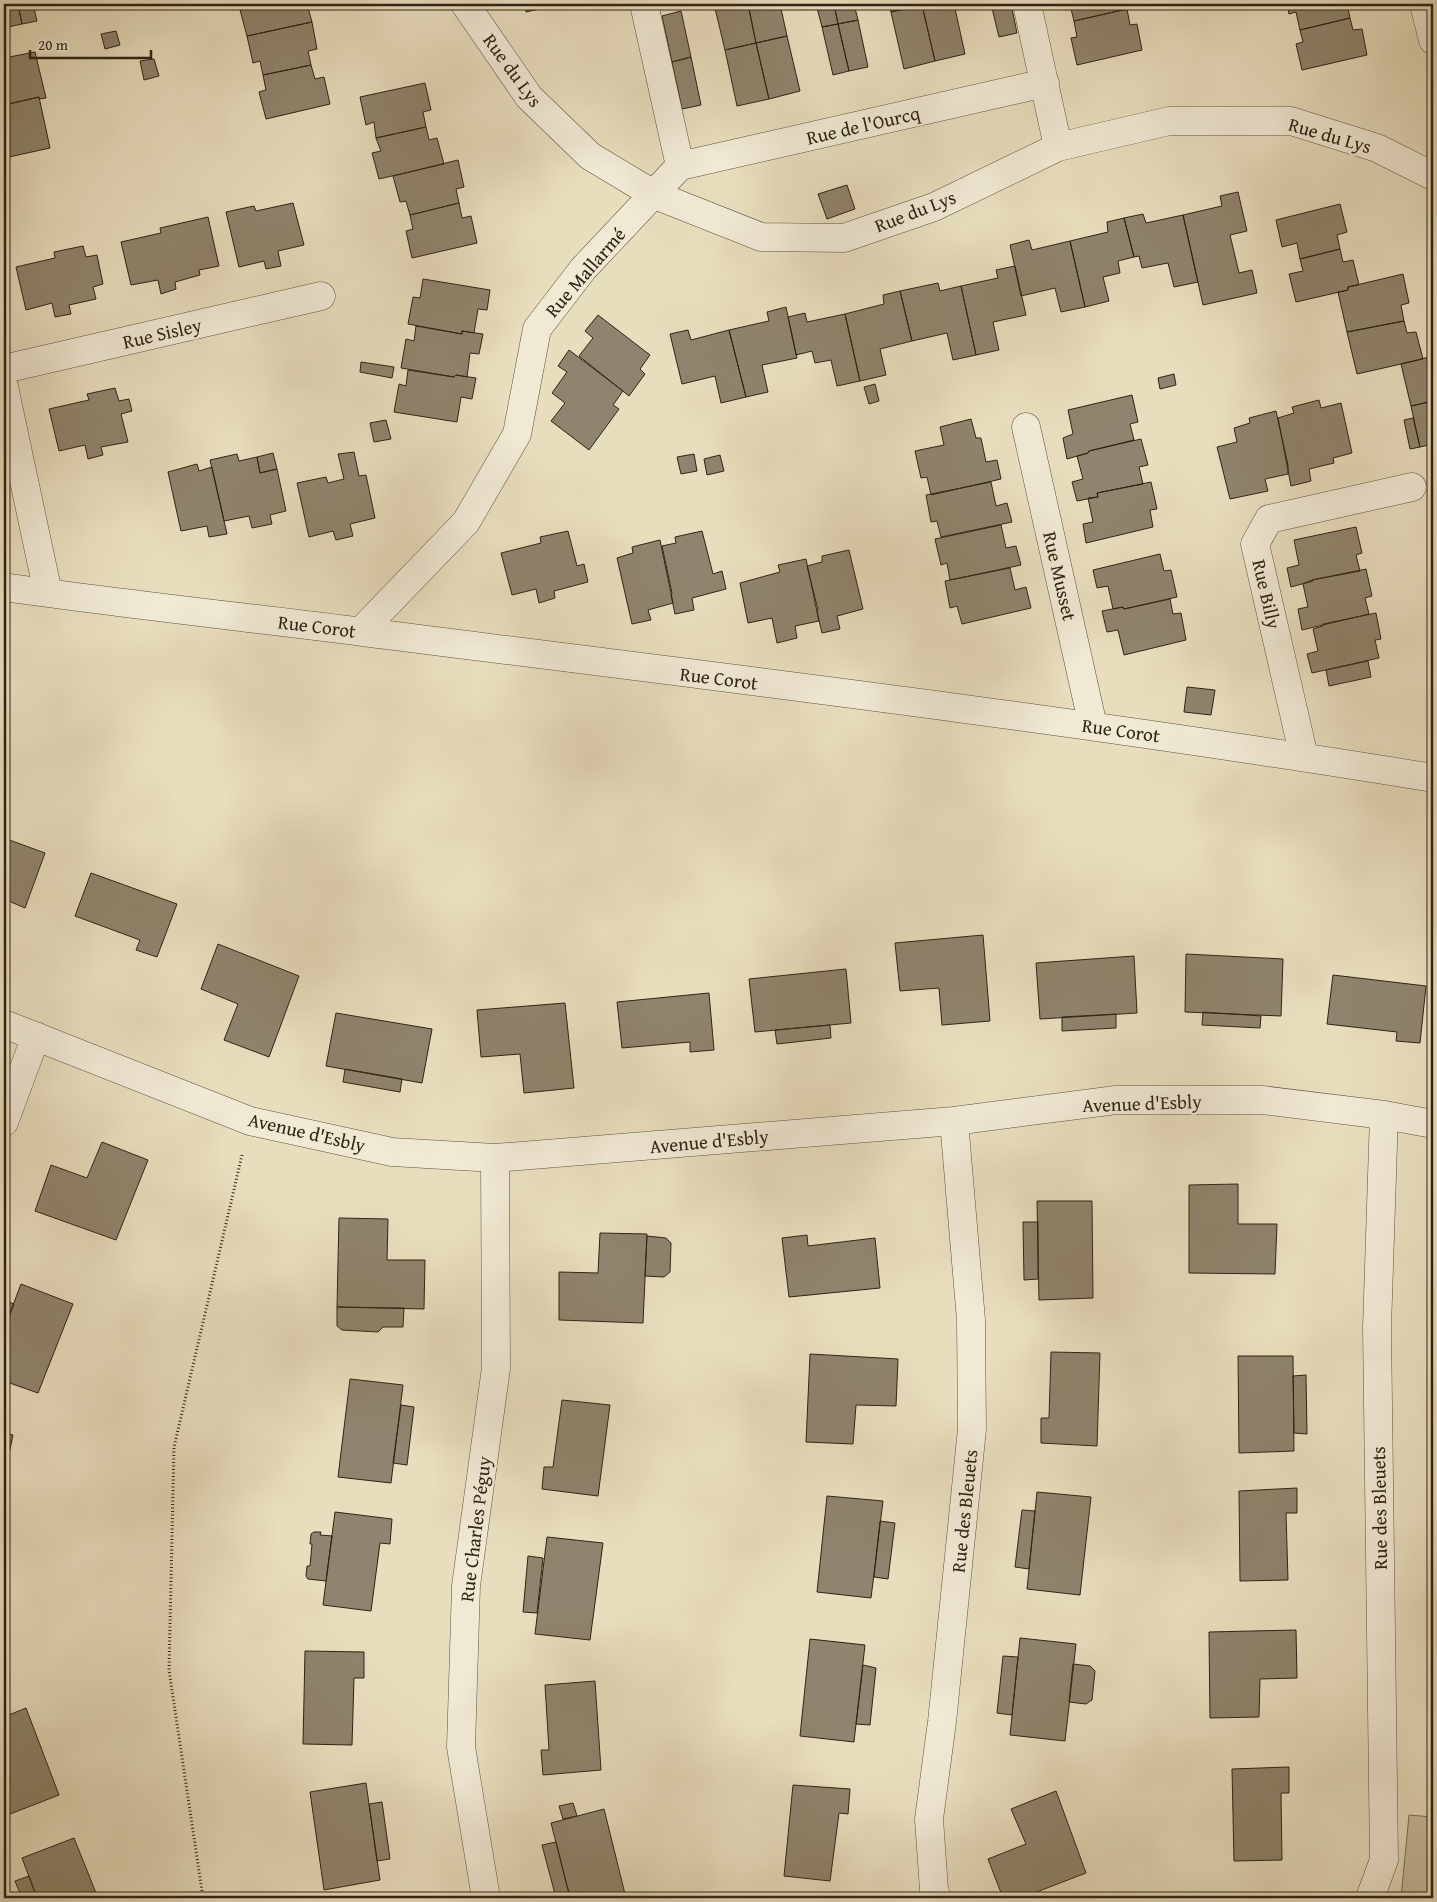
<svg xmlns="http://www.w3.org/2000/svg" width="1437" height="1902" font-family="'Gentium Book Plus',serif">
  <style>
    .green { fill: #c9bea1; stroke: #7c705b }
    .building { fill: #8f846d; stroke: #2f2315 }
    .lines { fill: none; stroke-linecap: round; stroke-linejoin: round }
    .minor-casing { stroke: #5d523f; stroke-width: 29 }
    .path { stroke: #2f2315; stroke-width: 3; stroke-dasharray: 1 2.5; stroke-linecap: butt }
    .minor { stroke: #f0ead5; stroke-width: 28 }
    .labels { text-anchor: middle; stroke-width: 4.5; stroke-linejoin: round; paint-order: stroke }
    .street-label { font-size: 19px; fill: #2f2315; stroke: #f0ead5 }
  </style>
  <rect width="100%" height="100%" fill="#e8debe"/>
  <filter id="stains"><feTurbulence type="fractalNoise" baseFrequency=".004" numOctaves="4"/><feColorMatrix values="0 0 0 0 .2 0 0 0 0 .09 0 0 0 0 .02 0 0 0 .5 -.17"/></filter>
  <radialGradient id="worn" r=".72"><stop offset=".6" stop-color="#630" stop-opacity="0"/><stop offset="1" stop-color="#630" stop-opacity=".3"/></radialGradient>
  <path class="green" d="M1409,1815L1433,1817V1898H1401Z"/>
  <path class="building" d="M4,4H18L22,24L4,28Z
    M18,4H33L37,21L22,24Z
    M246,4H307L312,22L247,36L240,10L247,9Z
    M525,4H560L526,12Z
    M714,4H748L756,43L725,50Z
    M748,4H780L787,36L756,43Z
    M816,4H834L838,24L822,27Z
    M834,4H854L858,20L838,24Z
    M889,4H922V5L891,12Z
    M927,4H954L965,54L935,61L922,5Z
    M991,4H1011L1017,33L999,37Z
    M1064,4H1125L1127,9L1074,21L1071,9L1065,10Z
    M1287,4H1347L1350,18L1300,30L1296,12L1289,14Z
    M922,5L935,61L904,69L891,12Z
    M1127,9L1130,25L1137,24L1142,50L1077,65L1071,38L1077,37L1074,21Z
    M681,11L691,57L672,62L662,16Z
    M1350,18L1353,30L1362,29L1367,55L1302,70L1296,44L1303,42L1300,30Z
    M858,20L868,67L849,71L838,24Z
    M312,22L317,49L308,51L311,65L263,75L260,61L253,63L247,36Z
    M838,24L849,71L833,75L822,27Z
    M116,31L120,45L105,49L101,34Z
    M787,36L800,91L769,99L756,43Z
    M756,43L769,99L737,106L725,50Z
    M35,52L46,98L39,99V97L4,105V58Z
    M691,57L701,105L682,109L672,62Z
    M154,59L159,76L144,80L140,61Z
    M311,65L315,79L324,77L330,104L266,119L259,92L266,90L263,75Z
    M425,83L431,110L423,112L426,127L376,138L374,122L366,125L360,97Z
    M39,97L50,148L9,157L4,139V105Z
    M426,127L429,140L437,138L444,164L379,179L372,153L381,151L376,138Z
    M458,160L464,187L456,189L459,203L410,215L406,201L400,202L393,176Z
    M847,185L855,209L827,219L818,194Z
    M1238,192L1247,231L1230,235L1239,273L1252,270L1257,293L1203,305L1183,215L1222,206L1220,196Z
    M293,203L304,245L278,251L281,266L266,269L264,261L239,267L226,212L254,206L256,211Z
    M459,203L462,218L471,216L477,243L412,258L406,231L413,229L410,215Z
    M1340,204L1347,232L1337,235L1340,249L1300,259L1297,243L1282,247L1276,220Z
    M1143,214L1146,223L1183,215L1198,282L1174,287L1168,263L1142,268L1139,256L1134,257L1124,218Z
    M208,217L219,266L199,270L200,275L175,282L176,289L161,294L158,280L131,285L121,242L161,233L160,228Z
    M1124,218L1134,257L1118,261L1120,273L1103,277L1109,301L1085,307L1070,241L1108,232L1107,222Z
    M1029,240L1032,250L1070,241L1085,307L1061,312L1055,288L1021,296L1010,245Z
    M83,246L86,257L97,255L103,284L93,287L96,299L69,305L71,314L55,317L52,303L26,310L16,267L55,258L54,252Z
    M1340,249L1343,262L1353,260L1359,285L1348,287V290L1296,302L1289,274L1303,271L1300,259Z
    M1015,266L1026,315L993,322L999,350L976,355L961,286L998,278L996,270Z
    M1403,274L1409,303L1401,305L1404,321L1347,332L1338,292L1348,290V287Z
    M423,279L490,290L487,310L478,309L474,333L462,331V334L408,324L413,297L420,298Z
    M938,283L940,291L961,286L976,355L953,360L947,333L912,341L900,291Z
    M900,291L912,341L880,349L886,375L860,381L845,314L884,304L883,295Z
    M786,307L797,358L762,365L768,392L746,397L729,330L769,321L767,312Z
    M805,313L807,322L845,314L860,381L837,386L831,360L815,363L812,351L796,355L788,317Z
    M598,315L650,355L640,369L645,374L629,396L579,356L593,338L585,331Z
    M1404,321L1407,333L1416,332L1423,359L1357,374L1347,332Z
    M416,326L462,334V331L483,334L479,354L470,353L467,377L456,375L454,377L401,368L406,339L414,341Z
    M688,330L691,340L729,330L746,397L721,403L715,376L682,384L670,334Z
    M569,350L623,391L613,405L619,409L589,450L551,421L565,403L552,393L567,372L558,366Z
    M1433,356V401L1411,406L1401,364Z
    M361,362L394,367L392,378L360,372Z
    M408,370L454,377L456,375L476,378L472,399L461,397L457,422L394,412L399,384L406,386Z
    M1174,374L1176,385L1160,389L1158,378Z
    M875,384L879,401L869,404L864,387Z
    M115,388L119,401L129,399L132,411L121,414L128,442L101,447L103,455L88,459L85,445L59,451L49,409L89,400L87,394Z
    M1132,395L1138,422L1130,424L1134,440L1089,451L1088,453L1067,459L1063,438L1073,434L1068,410Z
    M1319,400L1321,408L1341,403L1352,453L1333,458L1334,463L1309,469L1311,481L1291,486L1278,418L1294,413L1292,407Z
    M1433,401V444L1420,447L1411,406Z
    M1276,411L1288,465V474L1265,479L1268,491L1230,499L1217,447L1237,442L1234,428L1250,423L1249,418Z
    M1413,418L1420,447L1410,449L1404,420Z
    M971,419L976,438H981L986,462L997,460L1001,479L931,495L927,477L921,478L915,451L944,445L940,427Z
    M386,420L391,439L374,442L370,423Z
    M1141,439L1148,465L1139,467L1143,484L1097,493L1098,497L1077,501L1072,482L1083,479L1077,456L1088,453L1089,451Z
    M354,452L359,476L366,475L375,518L350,524L353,536L336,540L333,531L309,537L297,483L326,477L328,483L344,479L338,454Z
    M273,453L277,469L260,473L257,457Z
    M237,454L239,461L257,457L260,473L277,469L286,511L270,515L272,524L252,528L249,516L224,521L210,460Z
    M694,454L697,471L681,474L677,457Z
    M720,455L724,471L707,475L704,459Z
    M197,464L199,471L212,467L227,534L209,537L207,526L181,531L168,472Z
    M991,482L996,506L1007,503L1012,522L941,537L937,521L931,522L926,495Z
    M1151,482L1157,509L1150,510L1153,527L1086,543L1083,524L1093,522L1088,498L1098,497L1097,493Z
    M1001,525L1006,548L1016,546L1021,565L950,580L947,563L941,565L935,539Z
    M1356,527L1362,553L1356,555L1360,571L1312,580L1313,581L1291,587L1287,568L1299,565L1294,540Z
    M568,531L577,566L584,564L588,582L554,591L555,598L539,603L536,589L512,595L501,553L541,543L540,537Z
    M702,531L713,574L722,571L726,589L692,598L694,610L675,614L671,595L672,593L662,546L676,543L675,537Z
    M660,540L673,603L648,610L651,620L632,624L617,558L633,553L632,547Z
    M849,550L863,609L837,616L840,629L822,633L817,612L818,610L807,566L822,562V556Z
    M1160,554L1164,571L1171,570L1177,597L1124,609L1123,607L1113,609L1108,586L1097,588L1093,570Z
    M806,559L819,621L795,626L797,638L777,643L772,618L748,623L740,583L780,572L778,565Z
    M1010,568L1015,590L1026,587L1031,608L962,624L957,606L950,608L945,581Z
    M1366,569L1372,596L1365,598L1369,614L1302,630L1298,609L1308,607L1303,584L1312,580Z
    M1170,599L1173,614L1181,613L1186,640L1124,655L1118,630L1107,632L1102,611L1123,607L1124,609Z
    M1376,613L1381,639L1375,640L1379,658L1312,673L1307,654L1318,651L1313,629L1323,626V624Z
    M1368,661L1371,677L1329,686L1326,670Z
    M1187,687L1215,690L1211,715L1184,712Z
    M4,838L45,853L25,908L4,899L7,889L4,888Z
    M91,873L177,904L157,957L136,950L140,940L75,916Z
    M983,935L990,1021L942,1025L939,988L900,991L895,943Z
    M218,944L299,976L269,1057L224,1040L238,1004L201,989Z
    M1186,954L1283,959L1281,1016L1185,1012Z
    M1134,956L1137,1013L1040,1019L1036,963Z
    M846,969L851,1023L755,1032L749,979Z
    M1333,975L1426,986L1420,1043L1396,1041L1397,1032L1327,1024Z
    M709,993L714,1050L690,1052V1042L622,1048L617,1002Z
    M565,1003L574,1088L524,1093L520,1054L481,1057L477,1010Z
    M1203,1012L1261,1016L1260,1028L1202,1025Z
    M336,1013L432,1029L422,1083L326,1066Z
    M1116,1014V1028L1062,1031V1017Z
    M830,1025L831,1038L777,1044L775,1030Z
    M345,1069L402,1079L400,1092L343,1082Z
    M102,1142L148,1160L116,1240L35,1211L51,1165L87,1178Z
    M1238,1184V1224H1277L1275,1274L1189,1273V1185Z
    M1037,1201H1092L1093,1298L1039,1300Z
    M339,1218L388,1219L387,1260H425L424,1309L337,1307Z
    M1023,1222H1038V1279L1024,1280Z
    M600,1233L647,1234L643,1323L559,1320V1272L598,1273Z
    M807,1235L808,1246L875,1238L880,1288L789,1297L782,1238Z
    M647,1236L666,1238L671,1243L670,1272L664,1277L645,1276Z
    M1432,1267H1433V1316Z
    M21,1284L73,1304L38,1393L4,1381V1329Z
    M4,1300L14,1304L4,1329Z
    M337,1307L404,1308L403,1327H383L378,1332L342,1330L337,1326Z
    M1051,1352L1100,1353L1097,1446L1041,1443V1418H1049Z
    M810,1354L898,1359L896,1406L856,1405L853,1444L806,1442Z
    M1238,1356H1293L1294,1451L1239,1453Z
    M1306,1375L1307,1434L1294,1433L1293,1376Z
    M350,1379L403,1385L391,1483L338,1477Z
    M562,1400L610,1405L598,1496L542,1489L544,1467H553Z
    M401,1405L414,1407L407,1465L393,1463Z
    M4,1433L13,1435L4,1478Z
    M1297,1488V1513H1286L1288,1580L1240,1581L1239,1491Z
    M1037,1492L1091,1497L1080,1595L1027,1589Z
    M827,1496L883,1501L871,1598L817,1592Z
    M1022,1510L1035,1511L1029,1569L1015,1567Z
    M335,1512L392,1519L390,1544L380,1543L371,1611L323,1605Z
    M880,1521L895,1523L888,1579L874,1577Z
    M314,1532H321L320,1535L332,1536L326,1581L308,1579L306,1576L307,1566H310L312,1544H310L311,1534Z
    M547,1537L603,1543L590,1640L535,1634Z
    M528,1556L543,1558L537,1613L523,1612Z
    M1296,1630L1297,1678L1260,1679L1259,1717L1210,1718L1209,1632Z
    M1020,1638L1076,1644L1065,1741L1010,1735Z
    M810,1639L865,1645L854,1742L800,1736Z
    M4,1643L10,1681L4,1682Z
    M305,1651L364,1652V1678H354L352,1745L303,1744Z
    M1003,1656L1018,1657L1012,1715L997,1713Z
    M1073,1664L1090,1666L1095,1671L1092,1700L1086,1704L1069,1702Z
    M863,1665L876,1668L870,1725L856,1724Z
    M595,1681L601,1770L543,1775L541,1750H549L545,1685Z
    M26,1708L59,1795L5,1816L4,1717Z
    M1289,1767V1793H1281L1282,1860L1234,1861L1232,1769Z
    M366,1783L380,1880L324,1890L310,1792Z
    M793,1785L850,1789L848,1814L839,1813L830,1881L784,1876Z
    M1056,1791L1086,1873L1021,1898H1003L988,1859L1026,1844L1011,1809Z
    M382,1802L390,1859L377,1861L369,1804Z
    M573,1803L577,1816L563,1819L559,1806Z
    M604,1809L626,1898H570L551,1823Z
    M74,1838L98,1898H37L22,1858Z
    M556,1842L570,1897L566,1898H556L542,1845Z
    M29,1876L37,1898H22L15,1881Z"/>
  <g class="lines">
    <g class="minor-casing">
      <path id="minor" d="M465,4L529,97L590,156L655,195L761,237L844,238L934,207L1058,147L1169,121H1291L1377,148L1433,176
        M1027,4L1058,147
        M1424,4L1433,40
        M680,166L1045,83
        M4,369L321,296
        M4,387L48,593
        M1026,427L1093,726
        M4,587C123,604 244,617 363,632C720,677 1078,720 1433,778
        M361,631L466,522L517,434L537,329L583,269L680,166L644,4
        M1304,757L1255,544L1269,519L1412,487
        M4,1024L250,1121L392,1152L495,1158L954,1121L1116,1100H1262L1384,1115L1433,1124
        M4,1122L36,1036
        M486,1898L461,1747L466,1586L496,1368L495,1158
        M937,1898L934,1890L929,1819L942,1722L972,1429L971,1320L954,1121
        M1370,1898L1384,1860L1377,1328L1384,1115"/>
    </g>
    <path class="path" d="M203,1898L169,1670L174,1447L242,1155"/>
    <use href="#minor" class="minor"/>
  </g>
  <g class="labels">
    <g class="street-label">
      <text transform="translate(513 70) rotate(54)" y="7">Rue du Lys</text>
      <text transform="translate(863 125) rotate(-13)" y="7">Rue de l'Ourcq</text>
      <text transform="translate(1330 135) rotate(16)" y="7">Rue du Lys</text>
      <text transform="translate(915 211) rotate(-21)" y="7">Rue du Lys</text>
      <text transform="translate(585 272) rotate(-49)" y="7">Rue Mallarmé</text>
      <text transform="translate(162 333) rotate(-13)" y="7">Rue Sisley</text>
      <text transform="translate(1060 576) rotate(77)" y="7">Rue Musset</text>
      <text transform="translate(1267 594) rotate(77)" y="7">Rue Billy</text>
      <text transform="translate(317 626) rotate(7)" y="7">Rue Corot</text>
      <text transform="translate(719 678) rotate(7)" y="7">Rue Corot</text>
      <text transform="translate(1121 730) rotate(8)" y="7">Rue Corot</text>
      <text transform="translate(1142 1103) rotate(-2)" y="7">Avenue d'Esbly</text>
      <text transform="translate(307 1132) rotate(13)" y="7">Avenue d'Esbly</text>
      <text transform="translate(709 1141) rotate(-5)" y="7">Avenue d'Esbly</text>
      <text transform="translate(1379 1508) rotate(-91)" y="7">Rue des Bleuets</text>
      <text transform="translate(964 1511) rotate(-84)" y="7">Rue des Bleuets</text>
      <text transform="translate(475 1529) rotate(-83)" y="7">Rue Charles Péguy</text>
    </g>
  </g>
  <rect width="1437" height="1902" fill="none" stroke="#e8debe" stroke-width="20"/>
  <rect x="5" y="5" width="1427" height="1892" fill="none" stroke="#2f2315" stroke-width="2.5"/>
  <rect x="10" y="10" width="1417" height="1882" fill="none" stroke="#2f2315"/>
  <path d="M30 50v8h121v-8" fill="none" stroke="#2f2315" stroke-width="2.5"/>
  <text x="38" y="50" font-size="15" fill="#2f2315" stroke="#f0ead5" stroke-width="4" paint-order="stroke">20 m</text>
  <rect width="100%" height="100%" filter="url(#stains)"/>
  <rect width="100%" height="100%" fill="url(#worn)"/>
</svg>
